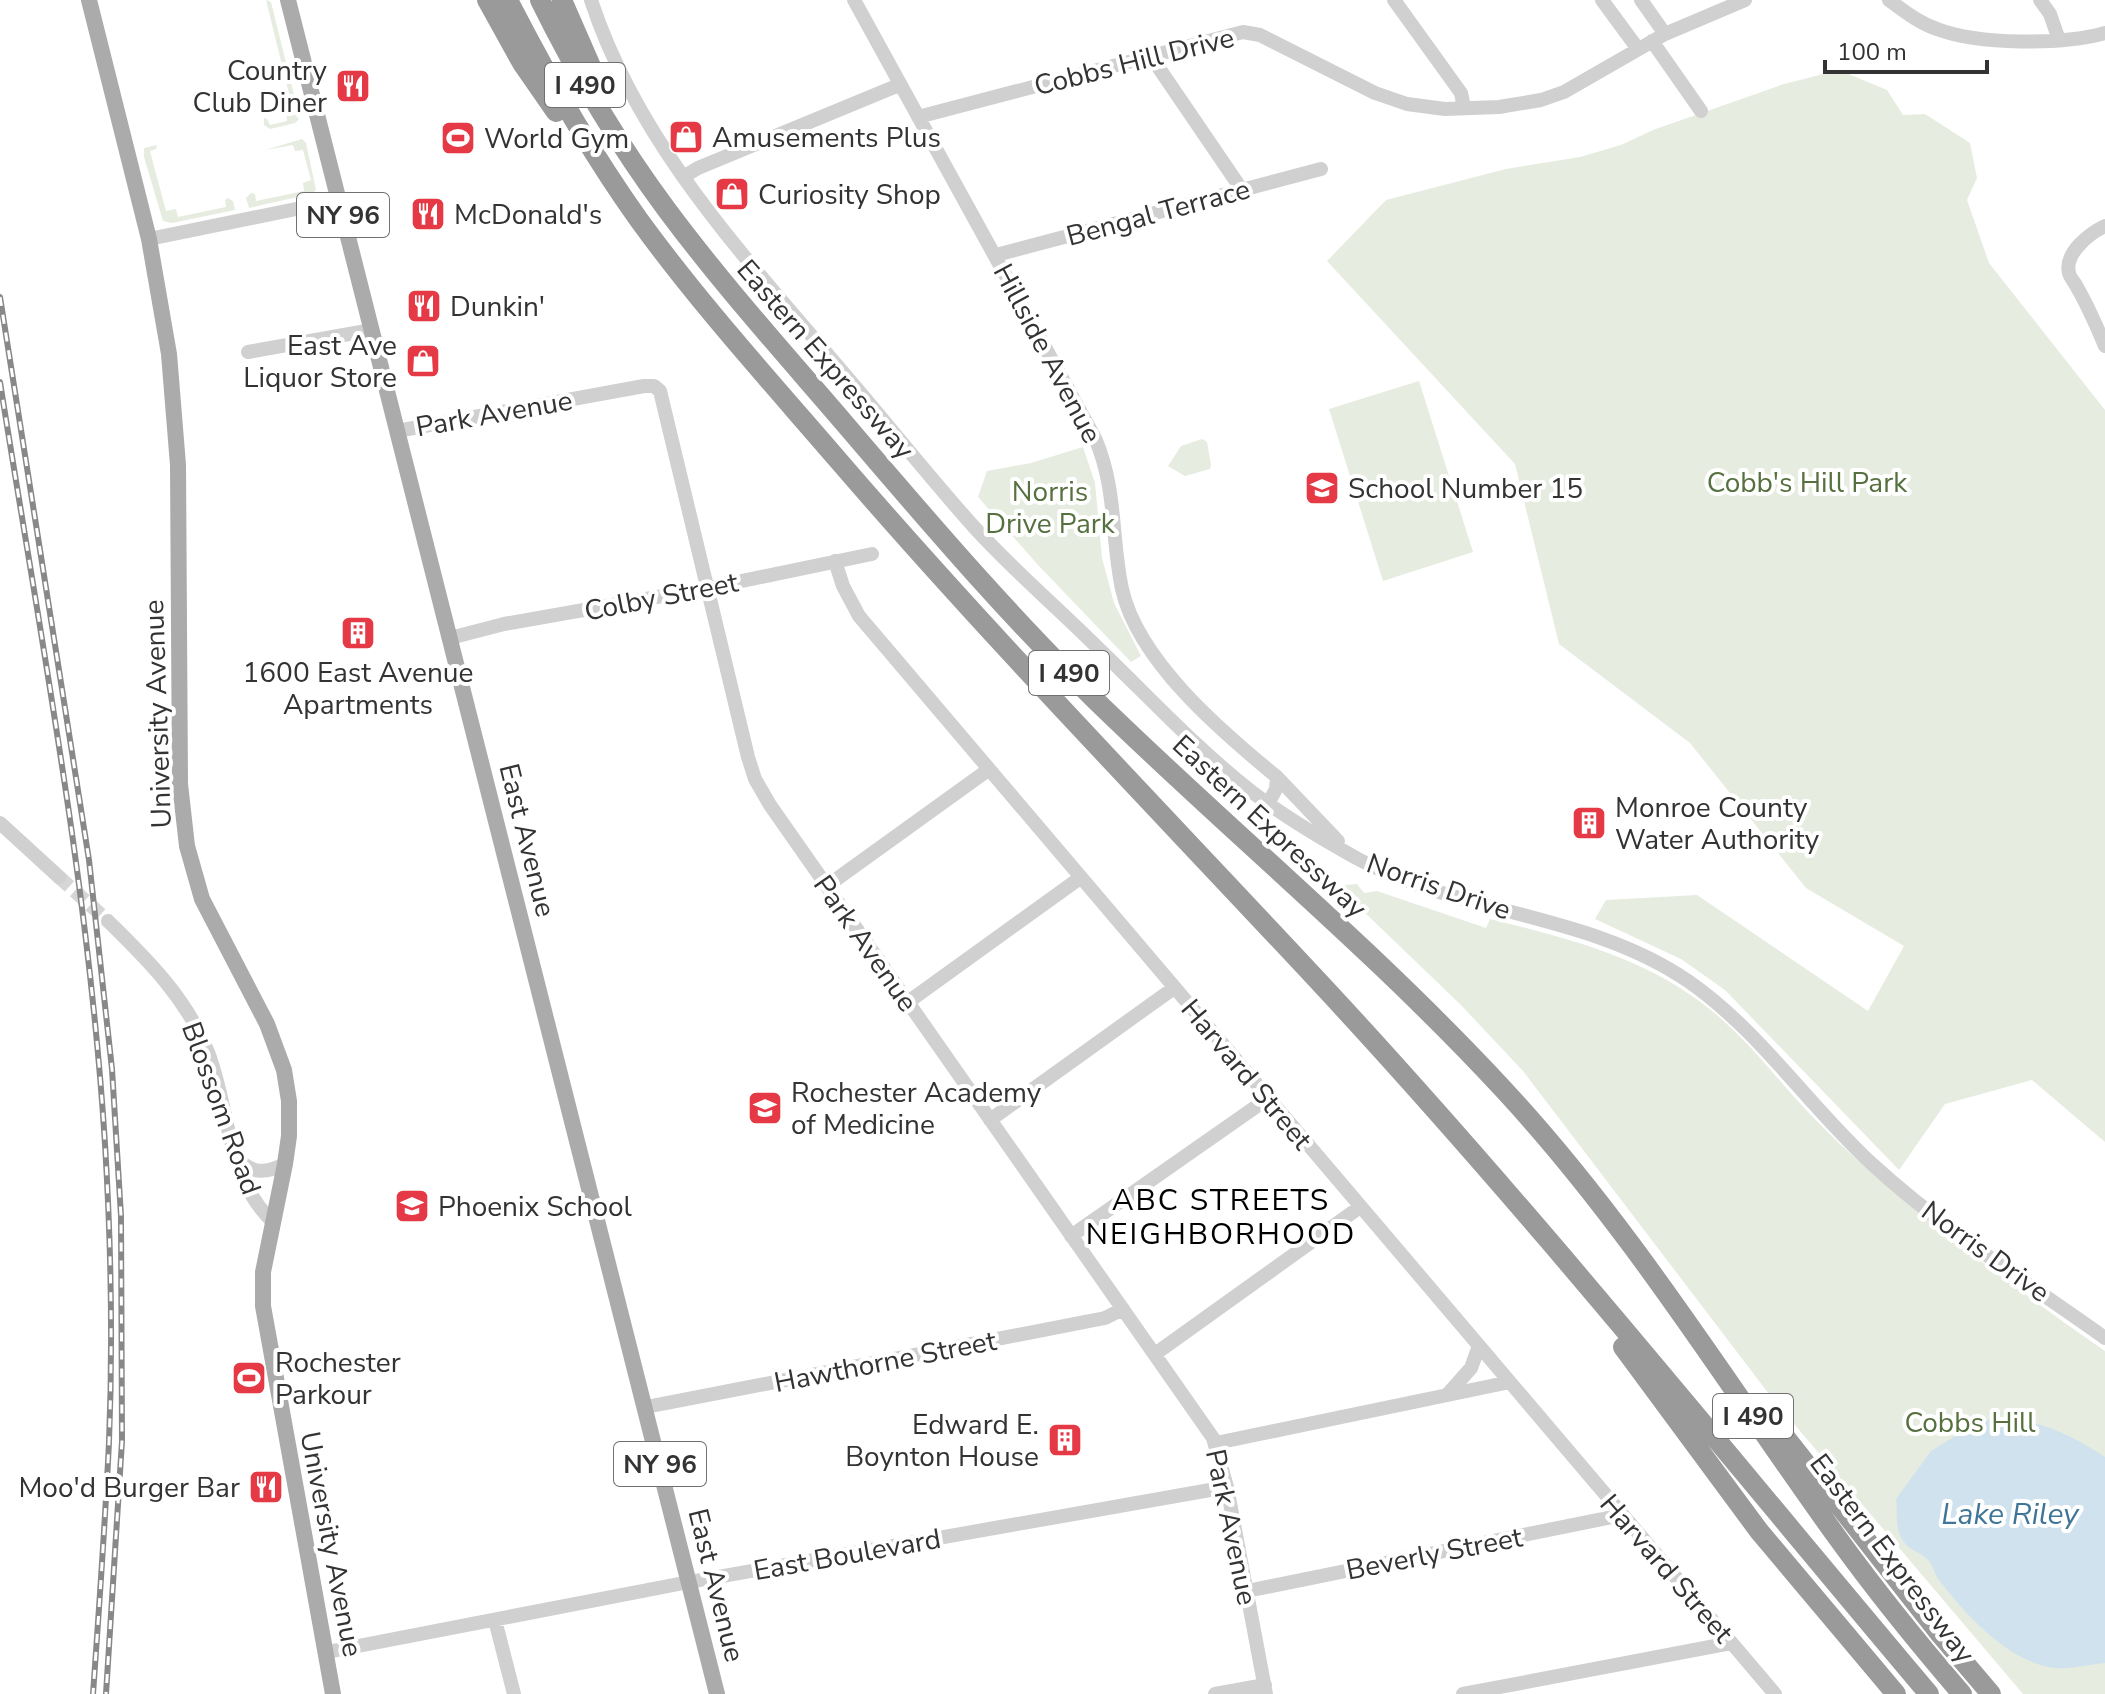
<svg xmlns="http://www.w3.org/2000/svg" width="2105" height="1694" font-family="'Nunito Sans',sans-serif">
  <style>
    .green { fill: #e6ecdf }
    .water { fill: #cfe2ee }
    .lines { fill: none; stroke-linecap: round; stroke-linejoin: round }
    .minor-tunnel { stroke: #d6d6d6; stroke-width: 14; stroke-dasharray: 14 7; stroke-linecap: butt }
    .minor { stroke: #d0d0d0; stroke-width: 14 }
    .major { stroke: #ababab; stroke-width: 16 }
    .highway { stroke: #9a9a9a; stroke-width: 20 }
    .rail-casing { stroke: #888; stroke-width: 6 }
    .rail { stroke: #fff; stroke-width: 3; stroke-dasharray: 9; stroke-linecap: butt }
    .labels { text-anchor: middle; stroke-width: 8; stroke-linejoin: round; paint-order: stroke }
    .shield { fill: #fff; stroke: #707070; stroke-width: 2 }
    .shield-label { font-size: 26px; font-weight: bold; fill: #333 }
    .street-label { font-size: 28px; fill: #333; stroke: #fff }
    .poi-label { font-size: 28px; fill: #333; stroke: #fff; text-anchor: start }
    .park-label { font-size: 28px; fill: #56703f; stroke: #fff }
    .neighbourhood-label { font-size: 30px; letter-spacing: 2px; fill: #000; stroke: #fff }
    .water-label { font-size: 30px; font-style: italic; fill: #3f7597; stroke: #fff }
  </style>
  <rect width="100%" height="100%" fill="#fff"/>
  <path class="green" d="M266,0L271,2L297,107L295,115L299,119L295,123L270,129L264,125V118L267,119L270,125L287,121L286,113L293,110Z
    M1839,70L1887,90L1903,115L1925,114L1970,143L1977,178L1967,200L1989,263L2105,410V1142L2032,1080L1945,1104L1899,1170L1725,990L1681,959L1595,919L1606,900L1697,895L1868,1011L1904,946L1806,888L1690,743L1559,644L1515,464L1327,261L1386,200L1506,169L1580,157L1621,145L1653,130L1784,84Z
    M302,139L306,143L316,190L311,194L249,208L246,198L251,193L255,194L256,201L304,191L303,183L311,180L303,150L295,151L293,145L265,150Z
    M157,145L156,149L150,151L166,211L176,209L178,217L226,207L225,200L228,198L233,201L235,210L172,223L163,221L144,157V148Z
    M1419,381L1473,552L1383,581L1329,409Z
    M1202,439L1207,442L1211,465L1210,469L1185,476L1168,466L1181,446Z
    M1083,447L1095,483L1102,558L1114,603L1141,656L1131,662L1038,565L978,497L987,471L1031,463Z
    M1357,884L1364,893L1377,891L1486,928L1490,919C1568,938 1648,958 1712,1011C1748,1040 1776,1078 1808,1112C1829,1134 1851,1155 1874,1175C1947,1238 2026,1296 2105,1351V1694H2023L1772,1398L1523,1071L1461,1005L1337,886Z"/>
  <path class="water" d="M1993,1418C2038,1419 2068,1433 2105,1457V1663C2088,1664 2066,1671 2049,1667C2006,1659 1965,1614 1939,1580C1934,1574 1933,1564 1927,1559C1916,1549 1907,1551 1900,1535C1895,1525 1898,1510 1896,1499L1931,1451L1962,1432Z"/>
  <g class="lines">
    <path class="minor-tunnel" d="M59,877L108,921"/>
    <path class="minor" d="M591,0C639,147 748,260 846,376C889,426 930,478 974,527C1013,570 1059,609 1100,650C1150,698 1198,750 1252,792C1285,817 1322,839 1358,859C1462,915 1589,913 1688,981C1759,1030 1808,1105 1872,1164C1943,1229 2026,1282 2105,1338
      M854,0L1095,438C1117,489 1111,537 1122,589C1138,661 1222,732 1277,777L1276,789L1268,804
      M1394,0L1461,93L1464,107
      M1602,0L1638,49
      M1641,0L1665,34
      M1889,0C1904,11 1919,23 1937,29C1979,45 2062,45 2105,33
      M2040,0L2050,14L2059,40
      M1652,41L1701,111
      M1150,55L1242,190
      M918,117L1243,32L1260,35L1375,93L1407,104L1445,109L1499,107L1541,100L1564,92L1665,34L1745,0
      M683,177L698,168L899,85
      M2105,226C2090,233 2064,253 2069,273C2070,278 2076,284 2078,289C2089,308 2097,327 2105,346
      M149,239L340,200
      M996,255L1321,169
      M248,352L372,330
      M397,431L644,386H654L660,391L748,757L755,779L770,805L1213,1438L1227,1487L1266,1694
      M835,561L843,586L859,616L1775,1694
      M450,638L504,624L708,588L872,554
      M1277,777L1338,841
      M0,823L59,877
      M827,886L988,770
      M108,921C148,960 187,999 208,1052C230,1109 226,1178 273,1222
      M908,1002L1080,878
      M990,1120L1174,988
      M236,1157C251,1174 265,1174 285,1164
      M1071,1236L1267,1099
      M1155,1354L1360,1207
      M1447,1395L1471,1368L1479,1346
      M646,1407L1105,1318L1123,1309
      M1216,1443L1510,1382
      M1247,1591L1622,1515
      M495,1620L514,1694
      M327,1652L689,1582L1227,1487
      M1215,1694L1265,1685
      M1463,1694L1731,1643"/>
    <path class="major" d="M89,0L149,239L169,354L178,465L180,784L187,846L202,899L267,1024L284,1070L289,1101V1136L285,1164L263,1272V1306L333,1694
      M288,0L717,1694"/>
    <path class="highway" d="M487,0L522,63L556,112
      M508,0C547,76 589,150 639,220C700,304 770,381 838,460C993,640 1159,810 1321,984C1533,1212 1728,1456 1929,1694
      M540,0C576,73 618,144 667,210C722,284 785,354 845,424C932,526 1019,628 1116,720C1245,844 1383,959 1504,1090C1631,1227 1728,1386 1837,1537C1876,1591 1918,1643 1962,1694
      M562,0L600,87
      M1623,1347L1759,1531L1896,1694
      M1764,1410L1940,1634L1991,1694"/>
    <g class="rail-casing">
      <path id="rail" d="M0,297L89,860L112,1069L121,1216L122,1441L106,1694
        M0,382C40,635 89,888 105,1144C111,1243 113,1343 109,1442C105,1526 99,1610 93,1694"/>
    </g>
    <use href="#rail" class="rail"/>
  </g>
  <defs>
    <g id="restaurant-square" transform="scale(1.8)"><rect x="-9" y="-9" width="18" height="18" rx="4" fill="#e63946" stroke="#fff"/><path d="M-5-6h1v4h1v-4h1v4h1v-4h1v5L-1.5 .5V6h-2V.5L-5-1ZM5-6V6H3V1.5H1.5Q1.5-4 5-6Z" fill="#fff"/></g>
    <g id="shop-square" transform="scale(1.8)"><rect x="-9" y="-9" width="18" height="18" rx="4" fill="#e63946" stroke="#fff"/><path d="M-5-2.5h2.3a2.7 3.5 0 0 1 5.4 0H5L5.5 6h-11ZM-1.5-2.5h3a1.5 2.3 0 0 0-3 0Z" fill="#fff"/></g>
    <g id="stadium-square" transform="scale(1.8)"><rect x="-9" y="-9" width="18" height="18" rx="4" fill="#e63946" stroke="#fff"/><path d="M0-5a6.5 5 0 1 0 0 10a6.5 5 0 1 0 0-10ZM-3.5-1.8h7v3.6h-7Z" fill="#fff"/></g>
    <g id="school-square" transform="scale(1.8)"><rect x="-9" y="-9" width="18" height="18" rx="4" fill="#e63946" stroke="#fff"/><path d="M0-5L7-2L0 1L-7-2ZM-4 1L0 2.5L4 1V4Q0 6-4 4Z" fill="#fff"/></g>
    <g id="building-square" transform="scale(1.8)"><rect x="-9" y="-9" width="18" height="18" rx="4" fill="#e63946" stroke="#fff"/><path d="M-4-6H4V6H1V3H-1V6H-4ZM-2.5-4.3h1.7v1.8h-1.7ZM.8-4.3h1.7v1.8H.8ZM-2.5-1h1.7V.8h-1.7ZM.8-1h1.7V.8H.8Z" fill="#fff"/></g>
  </defs>
  <g fill-rule="evenodd">
    <use href="#restaurant-square" x="353" y="86"/>
    <use href="#shop-square" x="686" y="137"/>
    <use href="#stadium-square" x="458" y="138"/>
    <use href="#shop-square" x="732" y="194"/>
    <use href="#restaurant-square" x="428" y="214"/>
    <use href="#restaurant-square" x="424" y="306"/>
    <use href="#shop-square" x="423" y="361"/>
    <use href="#school-square" x="1322" y="488"/>
    <use href="#building-square" x="358" y="633"/>
    <use href="#building-square" x="1589" y="823"/>
    <use href="#school-square" x="765" y="1108"/>
    <use href="#school-square" x="412" y="1206"/>
    <use href="#stadium-square" x="249" y="1378"/>
    <use href="#building-square" x="1065" y="1440"/>
    <use href="#restaurant-square" x="266" y="1487"/>
  </g>
  <g class="labels">
    <g class="shield">
      <rect x="545" y="63" width="80" height="44" rx="6"/>
      <rect x="297" y="193" width="92" height="44" rx="6"/>
      <rect x="1029" y="651" width="80" height="44" rx="6"/>
      <rect x="1713" y="1394" width="80" height="44" rx="6"/>
      <rect x="614" y="1442" width="92" height="44" rx="6"/>
    </g>
    <g class="shield-label">
      <text x="585" y="94">I 490</text>
      <text x="343" y="224">NY 96</text>
      <text x="1069" y="682">I 490</text>
      <text x="1753" y="1425">I 490</text>
      <text x="660" y="1473">NY 96</text>
    </g>
    <g class="street-label">
      <text transform="translate(1134 61) rotate(-14)" y="10">Cobbs Hill Drive</text>
      <text transform="translate(1158 212) rotate(-15)" y="10">Bengal Terrace</text>
      <text transform="translate(1048 353) rotate(62)" y="10">Hillside Avenue</text>
      <text transform="translate(826 359) rotate(49)" y="10">Eastern Expressway</text>
      <text transform="translate(494 413) rotate(-10)" y="10">Park Avenue</text>
      <text transform="translate(661 596) rotate(-11)" y="10">Colby Street</text>
      <text transform="translate(157 714) rotate(-92)" y="10">University Avenue</text>
      <text transform="translate(1270 826) rotate(43)" y="10">Eastern Expressway</text>
      <text transform="translate(528 840) rotate(76)" y="10">East Avenue</text>
      <text transform="translate(1439 886) rotate(19)" y="10">Norris Drive</text>
      <text transform="translate(866 943) rotate(55)" y="10">Park Avenue</text>
      <text transform="translate(1247 1074) rotate(50)" y="10">Harvard Street</text>
      <text transform="translate(222 1108) rotate(70)" y="10">Blossom Road</text>
      <text transform="translate(1986 1251) rotate(36)" y="10">Norris Drive</text>
      <text transform="translate(885 1361) rotate(-11)" y="10">Hawthorne Street</text>
      <text transform="translate(1232 1527) rotate(78)" y="10">Park Avenue</text>
      <text transform="translate(332 1544) rotate(79)" y="10">University Avenue</text>
      <text transform="translate(1434 1553) rotate(-11)" y="10">Beverly Street</text>
      <text transform="translate(847 1554) rotate(-10)" y="10">East Boulevard</text>
      <text transform="translate(1893 1558) rotate(53)" y="10">Eastern Expressway</text>
      <text transform="translate(1667 1568) rotate(49)" y="10">Harvard Street</text>
      <text transform="translate(717 1585) rotate(76)" y="10">East Avenue</text>
    </g>
    <g class="poi-label">
      <text x="327" y="80" text-anchor="end">Country<tspan x="327" dy="32">Club Diner</tspan></text>
      <text x="712" y="147">Amusements Plus</text>
      <text x="484" y="148">World Gym</text>
      <text x="758" y="204">Curiosity Shop</text>
      <text x="454" y="224">McDonald's</text>
      <text x="450" y="316">Dunkin'</text>
      <text x="397" y="355" text-anchor="end">East Ave<tspan x="397" dy="32">Liquor Store</tspan></text>
      <text x="1348" y="498">School Number 15</text>
      <text x="358" y="682" text-anchor="middle">1600 East Avenue<tspan x="358" dy="32">Apartments</tspan></text>
      <text x="1615" y="817">Monroe County<tspan x="1615" dy="32">Water Authority</tspan></text>
      <text x="791" y="1102">Rochester Academy<tspan x="791" dy="32">of Medicine</tspan></text>
      <text x="438" y="1216">Phoenix School</text>
      <text x="275" y="1372">Rochester<tspan x="275" dy="32">Parkour</tspan></text>
      <text x="1039" y="1434" text-anchor="end">Edward E.<tspan x="1039" dy="32">Boynton House</tspan></text>
      <text x="240" y="1497" text-anchor="end">Moo'd Burger Bar</text>
    </g>
    <g class="park-label">
      <text x="1807" y="492">Cobb's Hill Park</text>
      <text x="1050" y="501">Norris<tspan x="1050" dy="32">Drive Park</tspan></text>
      <text x="1970" y="1432">Cobbs Hill</text>
    </g>
    <g class="neighbourhood-label">
      <text x="1221" y="1210">ABC STREETS<tspan x="1221" dy="34">NEIGHBORHOOD</tspan></text>
    </g>
    <g class="water-label">
      <text x="2010" y="1524">Lake Riley</text>
    </g>
  </g>
  <path d="M1825 60v12h162v-12" fill="none" stroke="#333333" stroke-width="4"/>
  <text x="1837" y="60" font-size="24" fill="#333333" stroke="#ffffff" stroke-width="6" paint-order="stroke">100 m</text>
</svg>
